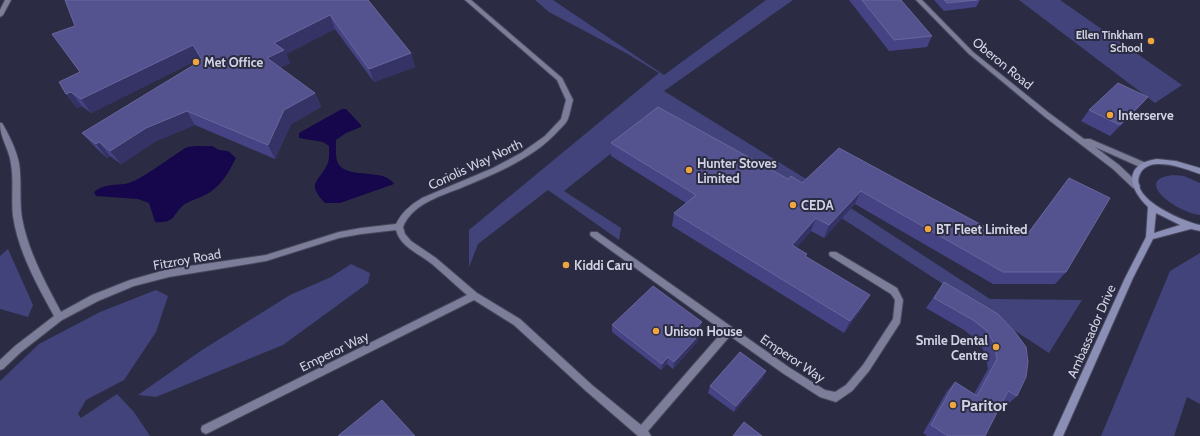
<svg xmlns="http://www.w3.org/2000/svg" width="1200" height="436" font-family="Cabin,sans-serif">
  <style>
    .green { fill: #42437a }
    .water { fill: #16064b }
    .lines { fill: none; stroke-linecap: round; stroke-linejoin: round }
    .street-casing { stroke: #48495d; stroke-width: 2 }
    .secondary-casing { stroke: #48495d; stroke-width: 2 }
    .street { fill: #7b7d99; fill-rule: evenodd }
    .secondary { fill: #8b8eb5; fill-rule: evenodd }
    .wall { fill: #464385 }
    .shaded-wall { fill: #353366 }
    .building { fill: #54528f; stroke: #68669c }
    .poi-dot { fill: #f0a63f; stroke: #2b2c43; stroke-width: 1.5 }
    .labels { text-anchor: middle; stroke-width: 4; stroke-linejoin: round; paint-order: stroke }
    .far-poi-label { font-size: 11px; font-weight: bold; fill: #d1d3e2; stroke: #2b2c43; text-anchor: end }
    .poi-label { font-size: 13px; font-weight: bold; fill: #d1d3e2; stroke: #2b2c43; text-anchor: start }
    .street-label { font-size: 13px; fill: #d1d3e2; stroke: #2b2c43 }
    .near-poi-label { font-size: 16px; font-weight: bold; fill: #d1d3e2; stroke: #2b2c43; text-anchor: start }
  </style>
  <rect width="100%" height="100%" fill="#2b2c43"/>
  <path class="green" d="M535,0H553L664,75L766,0H793L664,91L811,182L990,299L1082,300L1049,353L843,219L658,116L564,191L621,228L619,240L548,190L478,244L469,267V230L659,73L626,53L549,12Z
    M1019,0H1060L1182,85L1155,103Z
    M1173,175L1184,176L1200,183V215C1178,213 1131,180 1173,175Z
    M8,249L33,305L28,317L0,309V256Z
    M1200,253V404L1187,397L1174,436H1101L1170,271Z
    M351,264L370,273L368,283L283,345L156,397L138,395L202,350L290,295L331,277Z
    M156,290L168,296L156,332L124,380L86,400L78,414L81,418L117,394L134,412L150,436H0V381L39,344L100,312Z"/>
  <path class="water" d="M342,109H346L361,125V127L346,133L336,140C336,147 335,159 339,165C350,179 385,168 394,184L340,203H325C306,183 318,183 327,165C330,159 329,152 329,146L323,142L299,138V133Z
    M196,146H212L219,150L228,151L236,158C229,172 220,188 205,195C198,199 191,200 185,204C172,213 177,224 155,222L149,203L138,199L96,196L94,192C104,183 116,186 129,183C144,178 172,156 187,147Z"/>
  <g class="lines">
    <g class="street-casing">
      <path id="street" d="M5,0H11L3,15L0,17V10Z
        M465,0H471L562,78L573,100C571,106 570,115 567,121C565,124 562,127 559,130C536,156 500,172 468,185C445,195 413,202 403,227L405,234L411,241L436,258L477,293L520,319L592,385L641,425L723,331L591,236L590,234L591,232H597L790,368L825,390L835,392L846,385L863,365L893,319L895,300L891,294L830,256L829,254L830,252H836L897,288L903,300L900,323L869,371L852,391L836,402L820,397L784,374L730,336L648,431L651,436H638L586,391L514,325L474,300L206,434L202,432L201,429L202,426L467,295C455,285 444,274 432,264C420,254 400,247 396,230L361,234L339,238L266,261L169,277L134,286L98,301L62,320L21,352L3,369L0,370V360L15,346L54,316C37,285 18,251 13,216C11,199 14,181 11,164C9,148 0,139 0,123H2C9,135 16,149 19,163C22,181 19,200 22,218C28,251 45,282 61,312L92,295L130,280L169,269L266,255L339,232L361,228L396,224C402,212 410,205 422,198L493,168L521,153L545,136L561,119L566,100L557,80Z
        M916,0H922L973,52L1049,113L1084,139H1090L1146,163L1147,165L1146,167H1140L1095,147L1119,165L1139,184L1140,186L1139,188H1133L1113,169L1045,117L969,54Z"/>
    </g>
    <g class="secondary-casing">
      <path id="secondary" d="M1157,159L1176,161L1200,168V174C1186,169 1173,164 1158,164C1151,164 1143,167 1140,174C1128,199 1183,221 1200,225V231L1191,229L1153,239L1133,278L1063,436H1053L1125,278L1146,237L1148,207C1128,188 1123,164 1157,159ZM1156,213L1180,225L1154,233Z"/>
    </g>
    <use href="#street" class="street"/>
    <use href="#secondary" class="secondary"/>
  </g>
  <path class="wall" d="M368,0L411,53L415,67L374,82L335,29L286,54L290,63L280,68L315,93L321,107L291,124L275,159L195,125L156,141L121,164L110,156L107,158L94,146L82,133L202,60L201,58L91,113L82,106L77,108L66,94L80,72L75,26Z
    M849,0H901L932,36L927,47L889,51Z
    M934,0H980L976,7L944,11Z
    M1148,97L1139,108L1110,136L1081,121L1089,110Z
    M611,143L802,183L839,148L1002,236L1026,235L1069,178L1066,272L1055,284H993L855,204L824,238L811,231L796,248L807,254L806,257L863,307L844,333L672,226L674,213L686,203L611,156Z
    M944,282L998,314L1017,396L1007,405L1002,402L985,436H927L923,433L947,391L955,382L974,394L988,369L985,353L978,341L964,330L926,308Z
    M702,322L700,329L696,333L699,335L697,342L673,369L667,364L661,370L612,332V325Z
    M763,378L734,412L708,393L710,386Z"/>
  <path class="shaded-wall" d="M330,15L335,29L286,54L290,63L273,72L267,58L274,43Z
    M193,45L201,58L91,113L81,99Z
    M411,53L415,67L374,82L369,69Z
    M71,92L82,106L77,108L66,94Z
    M315,93L321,107L291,124L275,159L268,145L284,110Z
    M1148,97L1139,108L1110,136L1120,125Z
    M187,111L195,125L156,141L121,164L110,151L146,128Z
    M99,142L110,156L107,158L96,144Z
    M861,191L855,204L824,238L829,225Z
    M816,218L811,231L787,258L792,245Z
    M870,295L863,307L844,333L850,321Z
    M702,322L700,329L692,338L693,331Z
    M699,335L697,342L673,369L674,362Z
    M668,357L667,364L661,370L662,364Z
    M766,371L763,378L734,412L736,406Z"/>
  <path class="building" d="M65,0H368L411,53L369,69L330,15L274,43L284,50L267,58L315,93L284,110L268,145L187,111L146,128L110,151L99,142L96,144L82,133L202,60L193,45L81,99L71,92L66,94L59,82L80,72L52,34L75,26Z
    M862,0H901L932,36L894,40Z
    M944,0H977L947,3Z
    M1118,83L1148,97L1120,125L1089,110Z
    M658,107L788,179L791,176L802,183L839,148L1002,236L1027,235L1069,178L1110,198L1066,272H1003L861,191L829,225L816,218L792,245L807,254L805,256L870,295L850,321L674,213L696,195L611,143Z
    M944,282L998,314L1015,332L1026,347L1028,362L1026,377L1017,396L1008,391L985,436H948L931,425L955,382L977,396L997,359L994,343L987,331L973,320L934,298Z
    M653,286L702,322L693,331L699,335L674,362L668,357L662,364L612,325Z
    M740,352L766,371L736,406L710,386Z
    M382,400L415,436H338Z
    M744,422L762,436H733Z"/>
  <g class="poi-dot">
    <circle cx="1151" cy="41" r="4"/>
    <circle cx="196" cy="62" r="4"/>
    <circle cx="1110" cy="115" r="4"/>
    <circle cx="689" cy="170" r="4"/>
    <circle cx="793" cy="205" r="4"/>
    <circle cx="928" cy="229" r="4"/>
    <circle cx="566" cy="265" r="4"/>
    <circle cx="656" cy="331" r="4"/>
    <circle cx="996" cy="347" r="4"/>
    <circle cx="953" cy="405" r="4"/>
  </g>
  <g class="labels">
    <g class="far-poi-label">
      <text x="1143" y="39">Ellen Tinkham<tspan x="1143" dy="13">School</tspan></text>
    </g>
    <g class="poi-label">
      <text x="204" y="67">Met Office</text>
      <text x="1118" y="120">Interserve</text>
      <text x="697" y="168">Hunter Stoves<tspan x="697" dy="15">Limited</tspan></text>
      <text x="801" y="210">CEDA</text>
      <text x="936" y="234">BT Fleet Limited</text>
      <text x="574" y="270">Kiddi Caru</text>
      <text x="664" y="336">Unison House</text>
      <text x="988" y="345" text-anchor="end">Smile Dental<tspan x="988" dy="15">Centre</tspan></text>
    </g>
    <g class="street-label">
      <text transform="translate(1003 63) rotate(39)" y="5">Oberon Road</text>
      <text transform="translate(475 164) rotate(-25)" y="5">Coriolis Way North</text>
      <text transform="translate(187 259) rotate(-10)" y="5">Fitzroy Road</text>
      <text transform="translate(1091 331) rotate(-66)" y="5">Ambassador Drive</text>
      <text transform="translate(334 351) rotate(-26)" y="5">Emperor Way</text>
      <text transform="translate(793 358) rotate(34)" y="5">Emperor Way</text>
    </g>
    <g class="near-poi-label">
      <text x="961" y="411">Paritor</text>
    </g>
  </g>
</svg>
